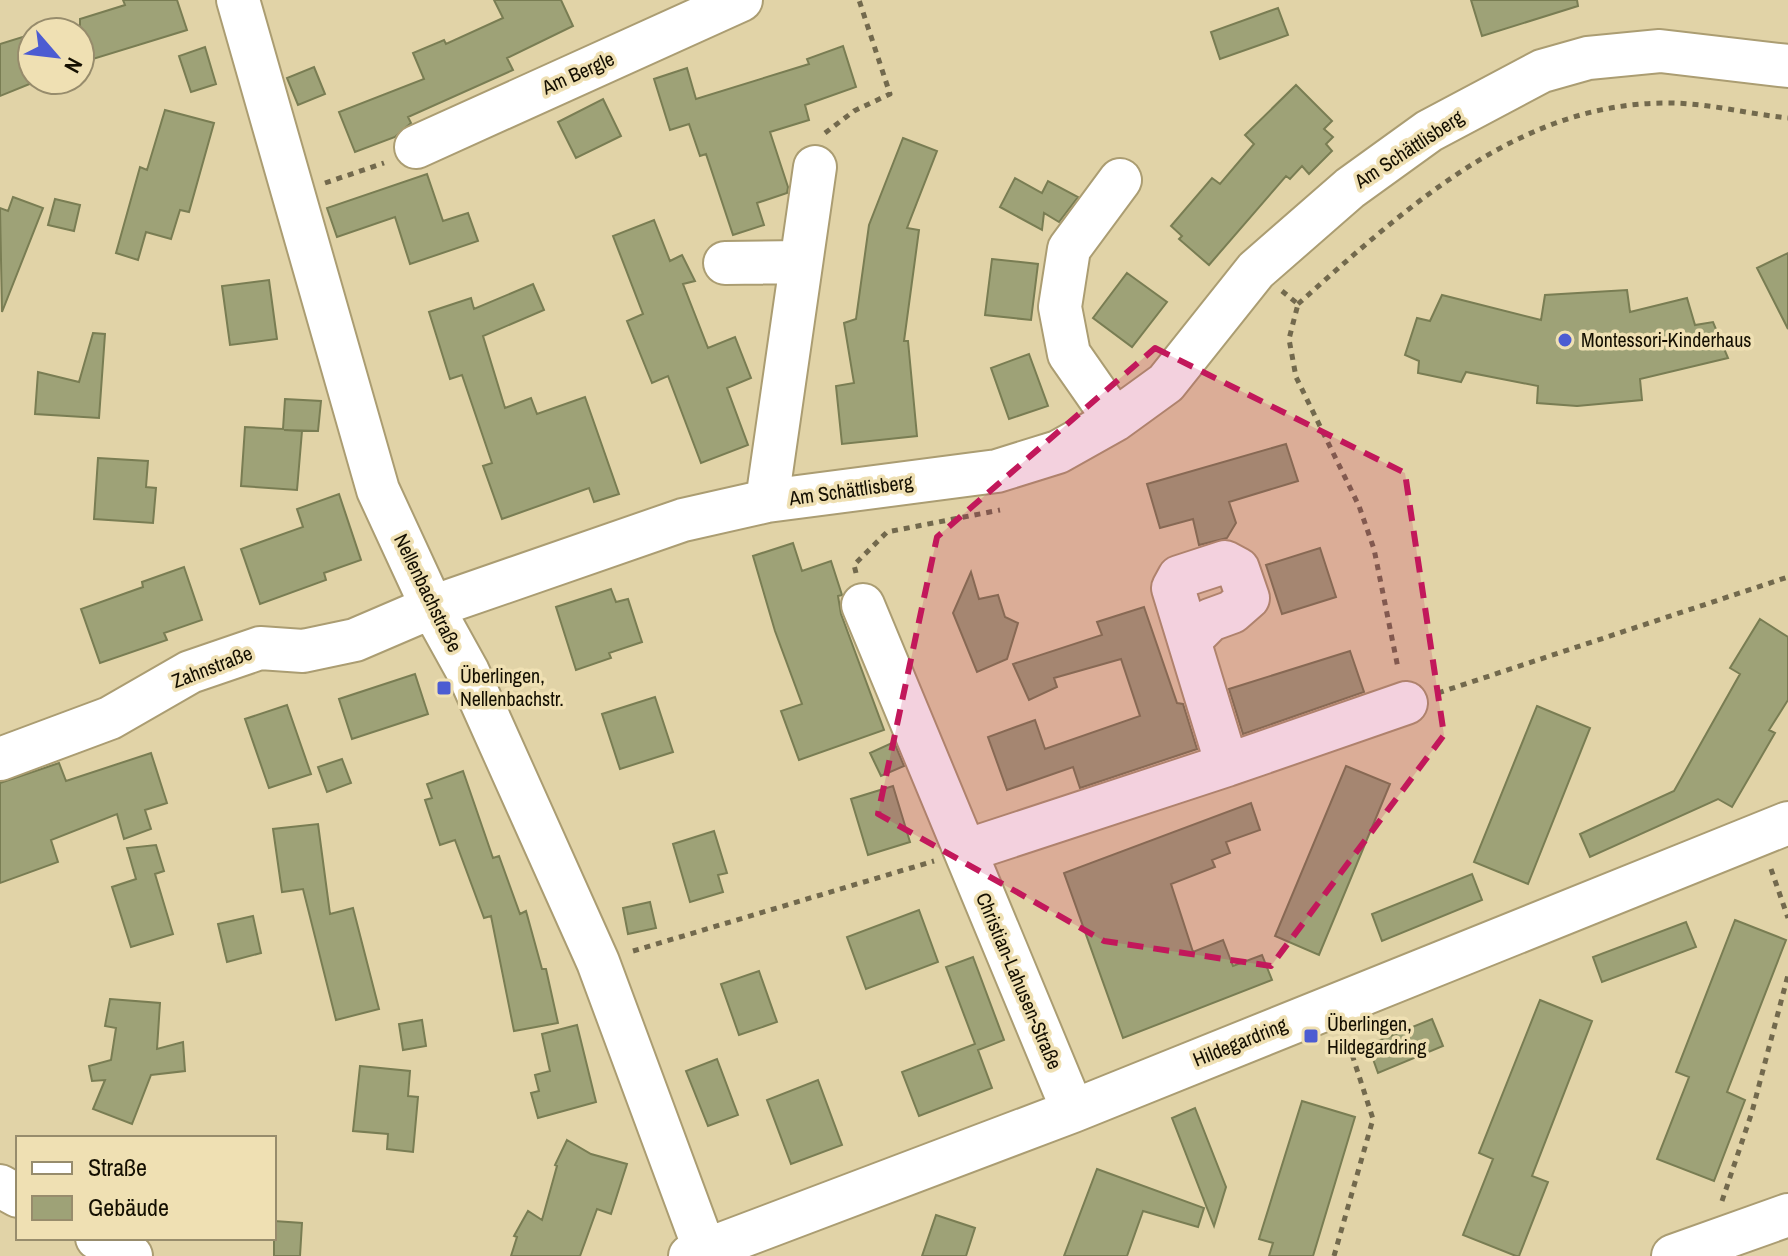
<svg xmlns="http://www.w3.org/2000/svg" width="1788" height="1256" font-family="'Archivo Narrow',sans-serif">
  <style>
    .building { fill: #9ea277; stroke: #797d53; stroke-width: 2 }
    .lines { fill: none; stroke-linecap: round; stroke-linejoin: round }
    .minor-casing { stroke: #ab9d72; stroke-width: 46 }
    .path { stroke: #72694d; stroke-width: 5; stroke-dasharray: 6 6; stroke-linecap: butt }
    .minor { stroke: #fff; stroke-width: 42 }
    .marked { fill: #c2185b; fill-opacity: 0.2; stroke: #c2185b; stroke-width: 6; stroke-dasharray: 16 10; stroke-linejoin: round }
    .poi-dot { fill: #4c5cd2; stroke: #efe0b3; stroke-width: 3 }
    .labels { text-anchor: middle; stroke-width: 7; stroke-linejoin: round; paint-order: stroke }
    .street-label { font-size: 20px; fill: #140f01; stroke: #efe0b3 }
    .poi-label { font-size: 20px; fill: #140f01; stroke: #efe0b3; text-anchor: start }
  </style>
  <rect width="100%" height="100%" fill="#e1d3a7"/>
  <path class="building" d="M123,0H177L187,30L80,63V19L125,5Z
    M494,0H561L573,26L507,58L513,70L408,117L411,123L395,137L355,152L339,112L424,79L413,53L444,40L446,44L503,18Z
    M1471,0H1577L1578,6L1482,36Z
    M1278,8L1288,35L1220,59L1211,32Z
    M32,34V83L0,96V44Z
    M843,46L856,87L805,105L809,120L770,132L788,187L787,193L757,203L764,225L733,235L706,154L700,156L689,124L670,130L654,79L687,68L696,99L809,64L807,59Z
    M205,47L216,84L191,92L179,56Z
    M314,67L325,94L298,105L287,78Z
    M1296,85L1332,121L1324,129L1333,137L1326,144L1332,151L1309,174L1302,166L1290,179L1286,176L1209,265L1179,239L1182,236L1171,226L1212,178L1220,184L1254,144L1245,135Z
    M603,99L621,136L576,158L558,122Z
    M165,110L214,123L189,212L180,210L171,239L146,232L138,260L116,253L140,167L147,170Z
    M903,138L937,151L907,228L919,230L904,341H908L917,436L842,444L836,386L854,383L844,323L856,319L869,225Z
    M427,174L443,221L468,213L478,241L410,264L395,217L337,237L327,208Z
    M1015,178L1042,193L1048,181L1078,197L1059,222L1044,213L1042,230L1000,207Z
    M13,197L43,208L2,312L0,208L8,211Z
    M55,199L80,205L74,231L48,225Z
    M654,220L670,261L682,255L695,281L683,284L708,348L735,337L751,378L727,388L748,445L701,463L668,376L652,383L627,321L643,314L613,236Z
    M1788,253V329L1757,268Z
    M992,259L1038,264L1031,320L985,315Z
    M1127,273L1167,302L1132,347L1093,318Z
    M269,280L277,339L230,345L222,286Z
    M533,284L544,310L483,336L505,408L531,398L537,414L585,397L619,494L594,502L589,488L502,519L483,466L492,463L462,375L450,379L429,312L471,298L474,309Z
    M1627,290L1630,312L1687,298L1695,325L1713,322L1728,358L1640,379L1642,400L1577,406L1537,403L1538,386L1466,372L1461,382L1418,373L1419,361L1405,355L1417,318L1430,321L1442,295L1541,320L1545,295Z
    M93,333L105,334L99,418L35,414L38,372L79,382Z
    M1029,354L1048,406L1009,419L991,368Z
    M285,399L321,401L318,431L284,430L302,431L297,490L241,486L245,427L283,429Z
    M1286,444L1298,481L1229,502L1236,523L1227,538L1199,545L1193,519L1160,528L1147,484Z
    M98,458L148,461L146,487L156,488L153,523L94,519Z
    M339,494L361,560L324,573L326,580L260,604L241,549L303,527L297,509Z
    M793,543L802,571L831,561L842,595L838,596L841,614L884,730L799,760L781,711L802,704L775,631L753,556Z
    M1320,548L1336,597L1282,614L1266,565Z
    M184,567L202,620L164,633L167,640L100,663L81,609L143,587L142,582Z
    M971,572L979,599L998,595L1005,617L1018,623L1007,659L977,672L953,613Z
    M611,589L616,602L628,599L642,642L609,653L611,658L576,670L556,607Z
    M1144,607L1177,703L1183,704L1197,749L1080,788L1073,767L1007,790L988,737L1035,720L1045,749L1140,716L1121,659L1054,678L1057,687L1029,700L1013,664L1102,635L1097,622Z
    M1760,619L1788,637V700L1769,730L1775,733L1732,807L1718,799L1590,857L1580,834L1674,791L1740,674L1730,668Z
    M1350,651L1364,692L1243,734L1229,689Z
    M415,674L428,714L352,739L339,699Z
    M655,697L673,752L620,769L602,714Z
    M287,705L311,774L269,788L245,719Z
    M1537,706L1590,728L1528,884L1474,862Z
    M894,742L904,766L881,776L870,753Z
    M151,753L167,803L145,810L151,829L124,839L117,814L51,840L58,862L0,883V783L59,763L66,781Z
    M342,759L351,783L327,792L318,767Z
    M1346,766L1390,784L1319,955L1275,936Z
    M463,771L493,858L499,856L520,914L526,911L542,969H546L558,1023L514,1031L491,916L484,918L455,840L440,845L425,800L432,798L427,784Z
    M893,786L910,842L868,855L851,799Z
    M1251,803L1260,830L1226,842L1230,853L1212,860L1215,867L1171,884L1193,952L1223,940L1233,966L1262,955L1272,980L1123,1038L1064,873Z
    M318,824L330,914L353,908L379,1009L336,1020L303,889L282,892L273,829Z
    M714,831L727,873L718,875L723,892L690,902L673,844Z
    M156,845L164,871L155,874L173,934L131,947L112,887L136,879L127,848Z
    M1472,874L1482,900L1382,941L1372,914Z
    M650,902L656,928L628,934L623,908Z
    M919,910L938,962L866,989L847,937Z
    M253,916L261,953L227,962L218,924Z
    M1735,920L1786,940L1727,1092L1745,1100L1714,1181L1657,1159L1689,1077L1676,1072Z
    M1686,922L1696,947L1602,982L1593,957Z
    M973,957L1004,1040L978,1050L992,1088L919,1116L902,1072L975,1044L946,967Z
    M759,971L777,1022L739,1035L721,984Z
    M110,999L160,1003L157,1049L183,1042L185,1071L151,1075L132,1124L93,1109L105,1080L92,1081L89,1066L111,1060L116,1028L105,1026Z
    M1540,1000L1592,1021L1532,1176L1548,1182L1519,1256H1516L1463,1235L1493,1159L1479,1153Z
    M1432,1019L1443,1046L1378,1073L1368,1045Z
    M422,1020L426,1046L403,1050L399,1024Z
    M577,1025L596,1102L538,1118L531,1093L539,1091L535,1075L550,1071L542,1034Z
    M717,1059L738,1115L708,1126L686,1071Z
    M360,1066L410,1071L408,1096L418,1097L413,1152L387,1149L388,1134L353,1131Z
    M818,1080L842,1145L791,1164L767,1100Z
    M1302,1101L1355,1117L1313,1256H1269L1273,1243L1259,1239Z
    M1195,1108L1226,1187L1214,1226L1172,1118Z
    M567,1140L591,1154L627,1164L611,1214L597,1209L580,1256H511L517,1237L514,1236L528,1211L542,1220L557,1166L555,1165Z
    M1097,1169L1204,1208L1198,1227L1143,1211L1127,1256H1064Z
    M936,1215L975,1228L966,1256H922Z
    M274,1221L302,1223L300,1256H274Z"/>
  <g class="lines">
    <g class="minor-casing">
      <path id="minor" d="M238,0L378,490L432,607L468,672L598,962L707,1256
        M416,147L741,0
        M725,263L801,262
        M1115,420L1069,354L1060,307L1069,249L1120,180
        M767,501L815,167
        M863,605L1073,1111
        M0,759L110,718L190,672L260,648L303,651L355,640L432,607L683,520L767,501L997,471L1058,452L1115,420L1166,383L1256,270L1350,188L1429,131L1542,71L1588,58L1660,51L1788,66
        M1227,765L1406,703
        M965,851L1227,765L1173,588L1179,577L1225,562L1238,569L1248,598L1232,612L1210,620L1190,640
        M0,1186L18,1196
        M97,1238L131,1256
        M690,1256L1073,1111L1788,823
        M1673,1256L1788,1215"/>
    </g>
    <path class="path" d="M825,133L854,111L890,94L859,0
      M325,183L384,163
      M1282,291L1298,304L1289,339L1296,377L1359,506L1374,549L1398,668
      M1298,304C1403,211 1518,102 1668,103C1709,103 1748,114 1788,118
      M856,573L854,565L887,532L1000,510
      M1438,693L1788,577
      M1771,869L1788,918
      M633,951L934,861
      M1722,1201L1752,1112L1788,975
      M1334,1256L1373,1119L1347,1039"/>
    <use href="#minor" class="minor"/>
  </g>
  <path class="marked" d="M1155,348L1405,473L1444,735L1271,966L1104,941L878,814L937,537Z"/>
  <g class="poi-dot">
    <circle cx="1565" cy="340" r="8"/>
    <rect x="436" y="680" width="16" height="16" rx="4"/>
    <rect x="1303" y="1028" width="16" height="16" rx="4"/>
  </g>
  <g class="labels">
    <g class="street-label">
      <text transform="translate(578 73) rotate(-24)" y="7">Am Bergle</text>
      <text transform="translate(1409 149) rotate(-33)" y="7">Am Schättlisberg</text>
      <text transform="translate(851 490) rotate(-8)" y="7">Am Schättlisberg</text>
      <text transform="translate(428 593) rotate(64)" y="7">Nellenbachstraße</text>
      <text transform="translate(212 667) rotate(-21)" y="7">Zahnstraße</text>
      <text transform="translate(1019 981) rotate(67)" y="7">Christian-Lahusen-Straße</text>
      <text transform="translate(1240 1042) rotate(-22)" y="7">Hildegardring</text>
    </g>
    <g class="poi-label">
      <text x="1581" y="347">Montessori-Kinderhaus</text>
      <text x="460" y="683">Überlingen,<tspan x="460" dy="23">Nellenbachstr.</tspan></text>
      <text x="1327" y="1031">Überlingen,<tspan x="1327" dy="23">Hildegardring</tspan></text>
    </g>
  </g>
  <rect x="16" y="1136" width="260" height="104" fill="#efe0b3" stroke="#978c6c" stroke-width="2"/>
  <rect x="32" y="1162" width="40" height="12" fill="#ffffff" stroke="#978c6c" stroke-width="2"/>
  <text x="88" y="1176" font-size="24" fill="#140f01">Straße</text>
  <rect x="32" y="1196" width="40" height="24" fill="#9ea277" stroke="#978c6c" stroke-width="2"/>
  <text x="88" y="1216" font-size="24" fill="#140f01">Gebäude</text>
  <g transform="translate(56 56) rotate(118)"><circle r="38" fill="#efe0b3" stroke="#978c6c" stroke-width="2"/>
  <path d="M0-6L14 30L0 20L-14 30Z" fill="#4c5cd2"/>
  <text y="-12" font-size="22" font-weight="bold" text-anchor="middle" fill="#140f01">N</text>
  </g>
</svg>
